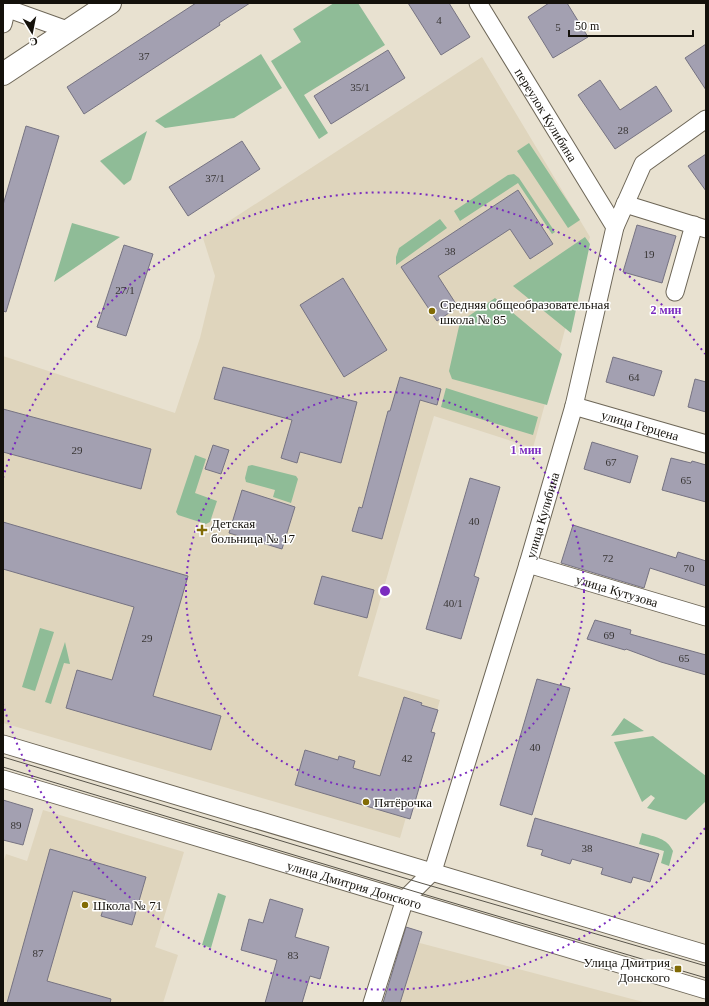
<svg xmlns="http://www.w3.org/2000/svg" width="709" height="1006" font-family="Georgia,serif">
  <style>
    .built { fill: #dfd5bd }
    .green { fill: #8fbc97 }
    .building { fill: #a3a0b1; stroke: #767382 }
    .lines { fill: none; stroke-linecap: round; stroke-linejoin: round }
    .minor-casing { stroke: #6d6657; stroke-width: 19 }
    .major-casing { stroke: #6d6657; stroke-width: 24 }
    .minor { stroke: #fff; stroke-width: 17 }
    .major { stroke: #fff; stroke-width: 22 }
    .tram { stroke: #58544a; stroke-width: 1 }
    .ring { fill: none; stroke: #7b2cbf; stroke-width: 2; stroke-dasharray: 2 4 }
    .poi-dot { fill: #826b06; stroke: #fff; stroke-width: 1.5 }
    .labels { text-anchor: middle; stroke-width: 3; stroke-linejoin: round; paint-order: stroke }
    .number-label { font-size: 11px; fill: #383534 }
    .street-label { font-size: 13px; fill: #14110b; stroke: #fff }
    .poi-label { font-size: 13px; fill: #14110b; stroke: #fff; text-anchor: start }
    .centre { fill: #7b2cbf; stroke: #fff; stroke-width: 2 }
    .ring-label { font-size: 12px; text-anchor: middle; font-weight: bold; fill: #7b2cbf; stroke: #fff; stroke-width: 3; stroke-linejoin: round; paint-order: stroke }
  </style>
  <rect width="100%" height="100%" fill="#e8e1d0"/>
  <path class="built" d="M482,57L590,237L533,448L434,416L358,676L440,700L400,838L3,723V356L175,413L200,338L215,276L203,238Z
    M43,810L184,852L155,947L178,955L163,1003H3V863L6,854L27,861Z
    M416,942L647,1003H399Z"/>
  <path class="green" d="M334,3H358L385,45L304,95L328,133L319,139L271,61L301,42L293,29Z
    M261,54L282,88L234,118L165,128L155,121Z
    M147,131L131,180L124,185L100,161Z
    M529,143L580,220L568,228L517,151Z
    M514,174L519,178L555,232L552,234L518,183L460,221L454,211L508,175Z
    M440,219L447,228L396,265V257L399,248Z
    M72,223L120,237L54,282Z
    M585,237L590,244L571,333L513,286Z
    M495,298L562,354L547,405L452,379L449,371L460,322Z
    M446,388L538,417L533,435L441,407Z
    M195,455L206,459L195,493L217,501L210,522L206,524L178,515L176,512Z
    M252,465L296,476L298,479L291,503L273,497L275,490L246,482L245,478L248,466Z
    M40,628L54,632L35,691L22,687Z
    M65,642L70,664L64,663L51,704L45,702Z
    M624,718L644,731L611,736Z
    M653,736L706,776V801L686,820L647,808L655,798L651,795L642,802L614,742Z
    M642,833C655,837 667,838 673,851L669,866L661,863L664,851L639,844Z
    M218,893L226,896L211,948L202,945Z"/>
  <path class="building" d="M196,3H250L219,23L220,25L84,114L67,87Z
    M408,3H449L470,37L441,55Z
    M549,3H567L588,37L553,58L528,17Z
    M706,44V90L685,58Z
    M388,50L405,78L331,124L314,96Z
    M600,80L620,110L656,86L672,111L615,149L578,95Z
    M26,126L59,136L6,312L3,311V205Z
    M242,141L260,169L188,216L169,187Z
    M706,154V191L688,166Z
    M518,190L553,244L530,259L510,229L438,276L458,307L437,321L401,267Z
    M637,225L676,236L662,283L623,272Z
    M124,245L153,254L126,336L97,327Z
    M343,278L387,350L344,377L300,305Z
    M613,357L662,371L654,396L606,382Z
    M223,367L357,402L341,463L300,452L297,463L281,458L292,420L214,399Z
    M400,377L441,389L437,405L420,400L382,539L352,531L359,507L362,508L388,411H390Z
    M695,379L706,382V412L688,407Z
    M3,409L151,449L141,489L3,452Z
    M592,442L638,456L630,483L584,469Z
    M213,445L229,450L221,474L205,469Z
    M671,458L691,463L692,461L706,465V502L662,490Z
    M470,478L500,487L474,576L479,578L461,639L426,629Z
    M242,490L295,507L282,549L229,533Z
    M3,522L188,576L153,696L221,716L211,750L66,708L77,670L112,680L134,607L3,569Z
    M573,525L676,558L678,552L706,561V586L650,568L644,588L561,563Z
    M322,576L374,590L367,618L314,604Z
    M595,620L631,630L630,634L706,655V675L661,662L626,649L625,650L587,639Z
    M537,679L570,688L532,815L500,805Z
    M404,697L422,703L421,705L438,710L431,732L435,733L410,819L295,785L305,750L338,760L339,756L355,761L353,768L380,776Z
    M3,800L33,809L23,845L3,840Z
    M535,818L659,854L650,882L633,877L631,883L601,874L603,868L572,859L570,864L541,855L543,850L527,846Z
    M50,849L146,877L132,925L101,916L106,900L73,891L47,981L111,999L110,1003H7Z
    M270,899L303,909L295,937L329,947L320,979L310,976L302,1003H265L277,960L241,950L249,919L263,923Z
    M406,927L422,932L400,1003H383Z"/>
  <g class="lines">
    <g class="minor-casing">
      <g id="minor">
        <path id="s1" d="M478,3L615,227"/>
        <path d="M3,7L67,30"/>
        <path d="M3,24L8,3"/>
        <path d="M625,204L706,229"/>
        <path d="M675,292L694,225"/>
        <path id="s2" d="M574,406L706,444"/>
        <path id="s3" d="M528,564L706,617"/>
        <path d="M3,744L706,954"/>
        <path id="s4" d="M3,779L706,990"/>
        <path id="s5" d="M372,1003L405,899L433,871L528,564L574,406L615,227L643,164L706,119"/>
      </g>
    </g>
    <g class="major-casing">
      <path id="major" d="M3,74L110,3"/>
    </g>
    <use href="#minor" class="minor"/>
    <use href="#major" class="major"/>
    <path class="tram" d="M3,757L421,883L706,966
      M3,767L413,891L706,978"/>
  </g>
  <g class="ring">
    <circle cx="385" cy="591" r="199"/>
    <path d="M705 828A398 398 0 0 1 3 704M3 478A398 398 0 0 1 705 354"/>
  </g>
  <g class="poi-dot">
    <circle cx="432" cy="311" r="4"/>
    <path d="M200 524h4v4h4v4h-4v4h-4v-4h-4v-4h4z"/>
    <circle cx="366" cy="802" r="4"/>
    <circle cx="85" cy="905" r="4"/>
    <rect x="674" y="965" width="8" height="8" rx="2"/>
  </g>
  <g class="labels">
    <g class="number-label">
      <text x="439" y="24">4</text>
      <text x="558" y="31">5</text>
      <text x="144" y="60">37</text>
      <text x="360" y="91">35/1</text>
      <text x="623" y="134">28</text>
      <text x="215" y="182">37/1</text>
      <text x="450" y="255">38</text>
      <text x="649" y="258">19</text>
      <text x="125" y="294">27/1</text>
      <text x="634" y="381">64</text>
      <text x="77" y="454">29</text>
      <text x="611" y="466">67</text>
      <text x="686" y="484">65</text>
      <text x="474" y="525">40</text>
      <text x="608" y="562">72</text>
      <text x="689" y="572">70</text>
      <text x="453" y="607">40/1</text>
      <text x="609" y="639">69</text>
      <text x="147" y="642">29</text>
      <text x="684" y="662">65</text>
      <text x="535" y="751">40</text>
      <text x="407" y="762">42</text>
      <text x="16" y="829">89</text>
      <text x="587" y="852">38</text>
      <text x="38" y="957">87</text>
      <text x="293" y="959">83</text>
    </g>
    <g class="street-label">
      <text dy="5" stroke="none"><textPath href="#s1" startOffset="131">переулок Кулибина</textPath></text>
      <text dy="5" stroke="none"><textPath href="#s2" startOffset="69">улица Герцена</textPath></text>
      <text dy="5" stroke="none"><textPath href="#s5" startOffset="521">улица Кулибина</textPath></text>
      <text dy="5" stroke="none"><textPath href="#s3" startOffset="93">улица Кутузова</textPath></text>
      <text dy="5" stroke="none"><textPath href="#s4" startOffset="367">улица Дмитрия Донского</textPath></text>
    </g>
    <g class="poi-label">
      <text x="440" y="309">Средняя общеобразовательная<tspan x="440" dy="15">школа № 85</tspan></text>
      <text x="211" y="528">Детская<tspan x="211" dy="15">больница № 17</tspan></text>
      <text x="374" y="807">Пятёрочка</text>
      <text x="93" y="910">Школа № 71</text>
      <text x="670" y="967" text-anchor="end">Улица Дмитрия<tspan x="670" dy="15">Донского</tspan></text>
    </g>
  </g>
  <circle cx="385" cy="591" r="6" class="centre"/>
  <g class="ring-label">
    <text x="666" y="314">2 мин</text>
    <text x="526" y="454">1 мин</text>
  </g>
  <rect width="709" height="1006" fill="none" stroke="#14110b" stroke-width="8"/>
  <g transform="translate(32 32) rotate(170)" stroke="#ffffff" stroke-width="3" paint-order="stroke">
  <path d="M0-3L7 15L0 10L-7 15Z" fill="#14110b"/>
  <text y="-6" font-size="11" font-weight="bold" text-anchor="middle" fill="#14110b">С</text>
  </g>
  <path d="M569 30v6h124v-6" fill="none" stroke="#14110b" stroke-width="2"/>
  <text x="575" y="30" font-size="12" fill="#14110b" stroke="#ffffff" stroke-width="3" paint-order="stroke">50 m</text>
</svg>
